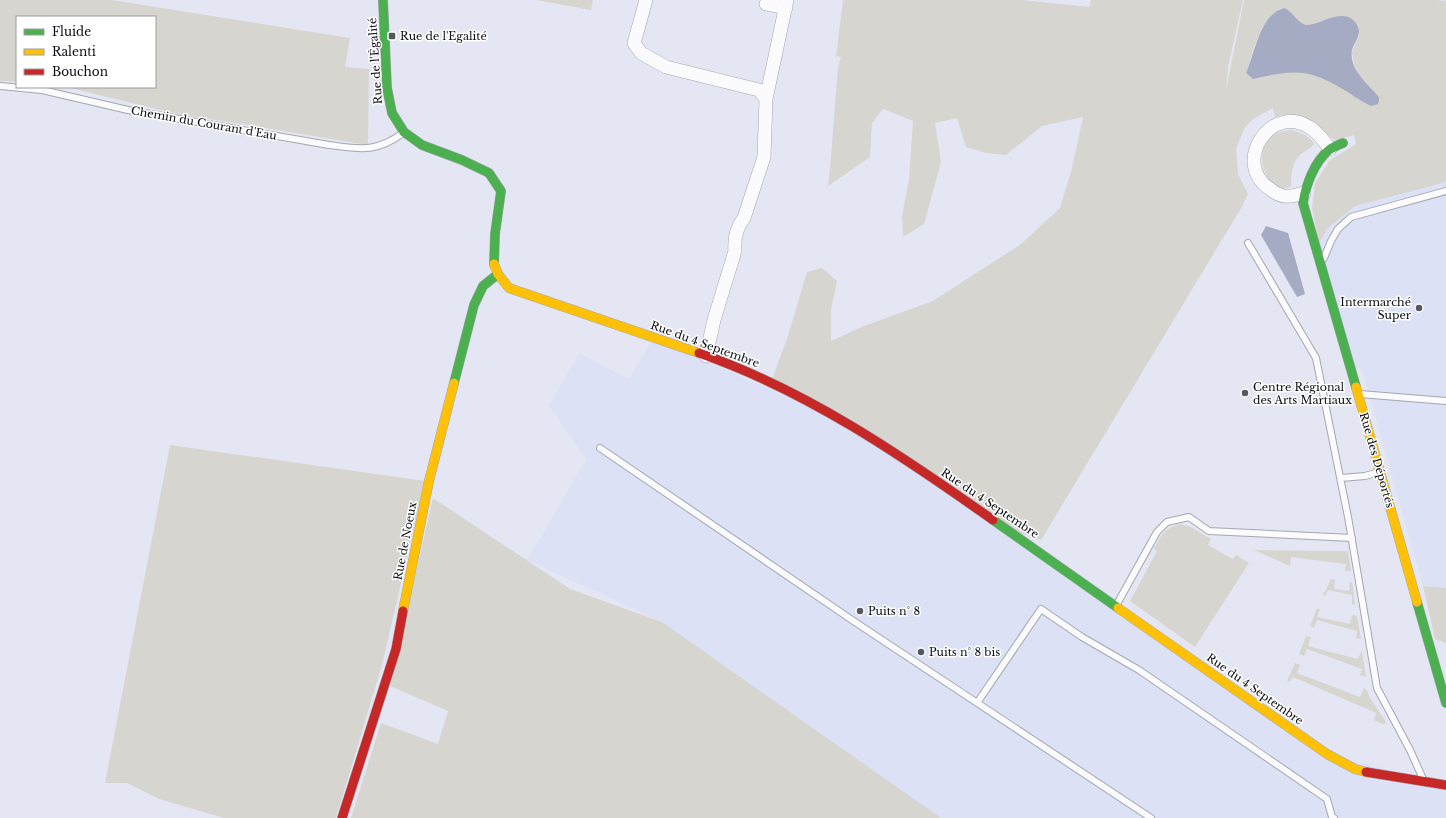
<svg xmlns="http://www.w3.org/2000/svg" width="1446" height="818" font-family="'Libre Baskerville',serif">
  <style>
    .built { fill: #dce1f6 }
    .green { fill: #d7d5d0; fill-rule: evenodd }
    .water { fill: #a5abc2 }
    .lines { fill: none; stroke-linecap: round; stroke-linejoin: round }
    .lane-casing { stroke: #a4a7af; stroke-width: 8 }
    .street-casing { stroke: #a4a7af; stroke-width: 14 }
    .fast-casing { stroke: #a4a7af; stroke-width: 10 }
    .slow-casing { stroke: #a4a7af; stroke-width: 10 }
    .jam-casing { stroke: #a4a7af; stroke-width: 10 }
    .lane { stroke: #fbfbfd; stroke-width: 6 }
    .street { stroke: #fbfbfd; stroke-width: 13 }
    .fast { stroke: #4caf50; stroke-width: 9 }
    .slow { stroke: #ffc107; stroke-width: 9 }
    .jam { stroke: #c62828; stroke-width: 9 }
    .poi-dot { fill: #565861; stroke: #fff; stroke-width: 1.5 }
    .labels { text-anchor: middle; stroke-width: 3; stroke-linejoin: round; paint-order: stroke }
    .poi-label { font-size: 11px; fill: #090b12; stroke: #fff; text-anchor: start }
    .street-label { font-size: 11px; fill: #090b12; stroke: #fff }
  </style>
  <rect width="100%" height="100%" fill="#e4e7f3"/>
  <path class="built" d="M1446,180V588L1423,586L1362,369L1351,367L1316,247L1328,228L1355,206Z
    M653,338L840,420L1327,754L1446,785V818H941L662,622L527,560L586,460L549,405L579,353L629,379Z"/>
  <path class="green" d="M0,0H112L350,38L345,67L369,69L368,145L173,113L66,87H155V17H17V82L0,81Z
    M536,0H593L591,10Z
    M843,0H1022L1089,7L1091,0H1243L1228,67L1226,90L1244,0H1436L1446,1V182L1355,206L1328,228L1319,243L1312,208L1315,183L1330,160L1356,144L1354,135L1336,140C1314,130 1304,106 1275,117L1273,108L1255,118L1245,127L1236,149L1238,174L1248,194L1243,205L1041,540L1017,532L771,382L787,339L807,272L822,268L837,281L831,310V341L864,326L933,301L1021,244L1060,208L1071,172L1083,117L1042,126L1006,155L986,153L966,147L957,118L935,123L941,162L924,224L903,237L902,216L909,180L913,121L883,109L872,123L870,157L828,186L831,157L838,67L841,57L836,56ZM1284,8C1293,13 1296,22 1306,25L1318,23L1340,16L1359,35L1352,52L1354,65L1358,73V98C1340,88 1320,72 1299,72C1284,71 1268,76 1253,79L1246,73C1253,53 1261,13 1284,8Z
    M1291,130C1299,132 1310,135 1314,144C1311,148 1308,149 1304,152C1292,160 1291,173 1291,186C1269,199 1246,148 1278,133C1282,131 1287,131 1291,130Z
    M170,445L425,481L382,665L336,818H224L159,799L127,783H105Z
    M433,498L570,589L662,622L941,818H351L381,723L438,744L448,711L390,686Z
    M1181,524L1191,527L1211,539L1208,545L1233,559L1236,555L1249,563L1195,647L1130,601L1157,551L1154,549C1162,534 1164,528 1181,524Z
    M1254,550L1348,551L1351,571H1345L1346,564L1291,557L1290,566Z
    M1331,579L1335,580L1334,589L1349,591L1350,582H1352L1355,605L1352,604V595L1328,590L1325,596L1323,595Z
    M1423,586L1446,588V643L1435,639Z
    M1317,608L1320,609L1317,617L1350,624L1352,615L1357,616L1361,639L1356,638L1357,631L1317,620L1314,628L1310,626Z
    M1306,636L1311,637L1308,646L1358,659L1361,652H1362L1366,677L1360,675L1362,669L1307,649L1304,656L1299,654Z
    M1295,663L1300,665L1297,673L1360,697L1364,688L1367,690L1370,698L1386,722L1385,724H1383L1374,720L1376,713L1293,677L1290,682L1287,681Z"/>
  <path class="water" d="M1284,8C1293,11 1296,22 1306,25C1318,25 1329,16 1341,16C1352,15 1362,26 1358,36C1357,41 1353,45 1352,50C1351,55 1352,61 1354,66C1359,77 1370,87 1379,97V101L1378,104L1371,106C1360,101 1350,93 1339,87C1306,67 1289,71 1253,79L1246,73C1255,53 1260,14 1284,8Z
    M1266,226L1288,233L1305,294L1297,297L1261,235Z"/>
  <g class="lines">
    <g class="lane-casing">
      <path id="lane" d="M0,86L42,90L128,110L329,145C360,149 376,153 403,133
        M1248,243L1316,358L1348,517L1377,688L1410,750L1423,779
        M1324,258L1331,241L1338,229L1351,217L1446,191
        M1360,394L1446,401
        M600,448L855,622L1151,818
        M1341,478L1365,476L1379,472
        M1117,604L1157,532L1167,522L1189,517L1209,531L1352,538
        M977,703L1041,609L1082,637L1139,670L1327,799L1332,817L1334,818"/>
    </g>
    <g class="street-casing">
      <path id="street" d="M646,0L634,43L641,53L666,67L759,90L766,99
        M766,4L786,8
        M1304,193C1299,194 1294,196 1289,196C1282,197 1275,193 1270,189C1231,163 1271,103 1309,127C1318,132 1324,141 1330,149
        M706,356L714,320L735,251C734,239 736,228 744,218L764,157L766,99L787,0"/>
    </g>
    <g class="fast-casing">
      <path id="fast" d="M383,0L387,88L392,113L404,132L422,145L462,160L489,173L501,191L495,234L494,264
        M1343,143C1338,145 1333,147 1329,150C1314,162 1306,185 1303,203L1356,387
        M454,383L474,305L483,286L498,274
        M993,520L1118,608
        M1417,602L1446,703"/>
    </g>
    <g class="slow-casing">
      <path id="slow" d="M494,264L498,274L509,288L699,353
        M1356,387L1417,602
        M1118,608L1327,754L1355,769L1366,772
        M403,611L429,481L454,383"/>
    </g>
    <g class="jam-casing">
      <path id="jam" d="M699,353C806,390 901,455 993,520
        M1366,772L1446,785
        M342,818L396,649L403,611"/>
    </g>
    <use href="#lane" class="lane"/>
    <use href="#street" class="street"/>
    <use href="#fast" class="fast"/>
    <use href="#slow" class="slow"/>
    <use href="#jam" class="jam"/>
  </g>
  <g class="poi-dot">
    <rect x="388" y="32" width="8" height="8" rx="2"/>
    <circle cx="1419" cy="308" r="4"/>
    <circle cx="1245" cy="393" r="4"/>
    <circle cx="860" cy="611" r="4"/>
    <circle cx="921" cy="652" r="4"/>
  </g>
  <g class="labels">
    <g class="poi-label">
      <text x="400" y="40">Rue de l'Egalité</text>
      <text x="1411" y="306" text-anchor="end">Intermarché<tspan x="1411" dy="13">Super</tspan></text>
      <text x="1253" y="391">Centre Régional<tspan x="1253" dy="13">des Arts Martiaux</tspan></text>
      <text x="868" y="615">Puits n° 8</text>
      <text x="929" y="656">Puits n° 8 bis</text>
    </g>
    <g class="street-label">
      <text transform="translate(375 61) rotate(-94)" y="4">Rue de l'Égalité</text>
      <text transform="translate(204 123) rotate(10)" y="4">Chemin du Courant d'Eau</text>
      <text transform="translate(705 344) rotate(20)" y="4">Rue du 4 Septembre</text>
      <text transform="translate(1377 460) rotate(74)" y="4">Rue des Déportés</text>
      <text transform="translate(990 503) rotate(34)" y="4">Rue du 4 Septembre</text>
      <text transform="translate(405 541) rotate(-79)" y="4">Rue de Noeux</text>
      <text transform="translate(1255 689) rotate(35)" y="4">Rue du 4 Septembre</text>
    </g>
  </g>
  <rect x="16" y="16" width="140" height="72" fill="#ffffff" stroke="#9d9da0"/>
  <rect x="24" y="29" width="20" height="6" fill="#4caf50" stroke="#9d9da0"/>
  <text x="52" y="36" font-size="12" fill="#090b12">Fluide</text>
  <rect x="24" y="49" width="20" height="6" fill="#ffc107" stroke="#9d9da0"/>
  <text x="52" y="56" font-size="12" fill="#090b12">Ralenti</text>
  <rect x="24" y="69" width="20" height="6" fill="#c62828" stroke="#9d9da0"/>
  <text x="52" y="76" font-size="12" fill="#090b12">Bouchon</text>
</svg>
